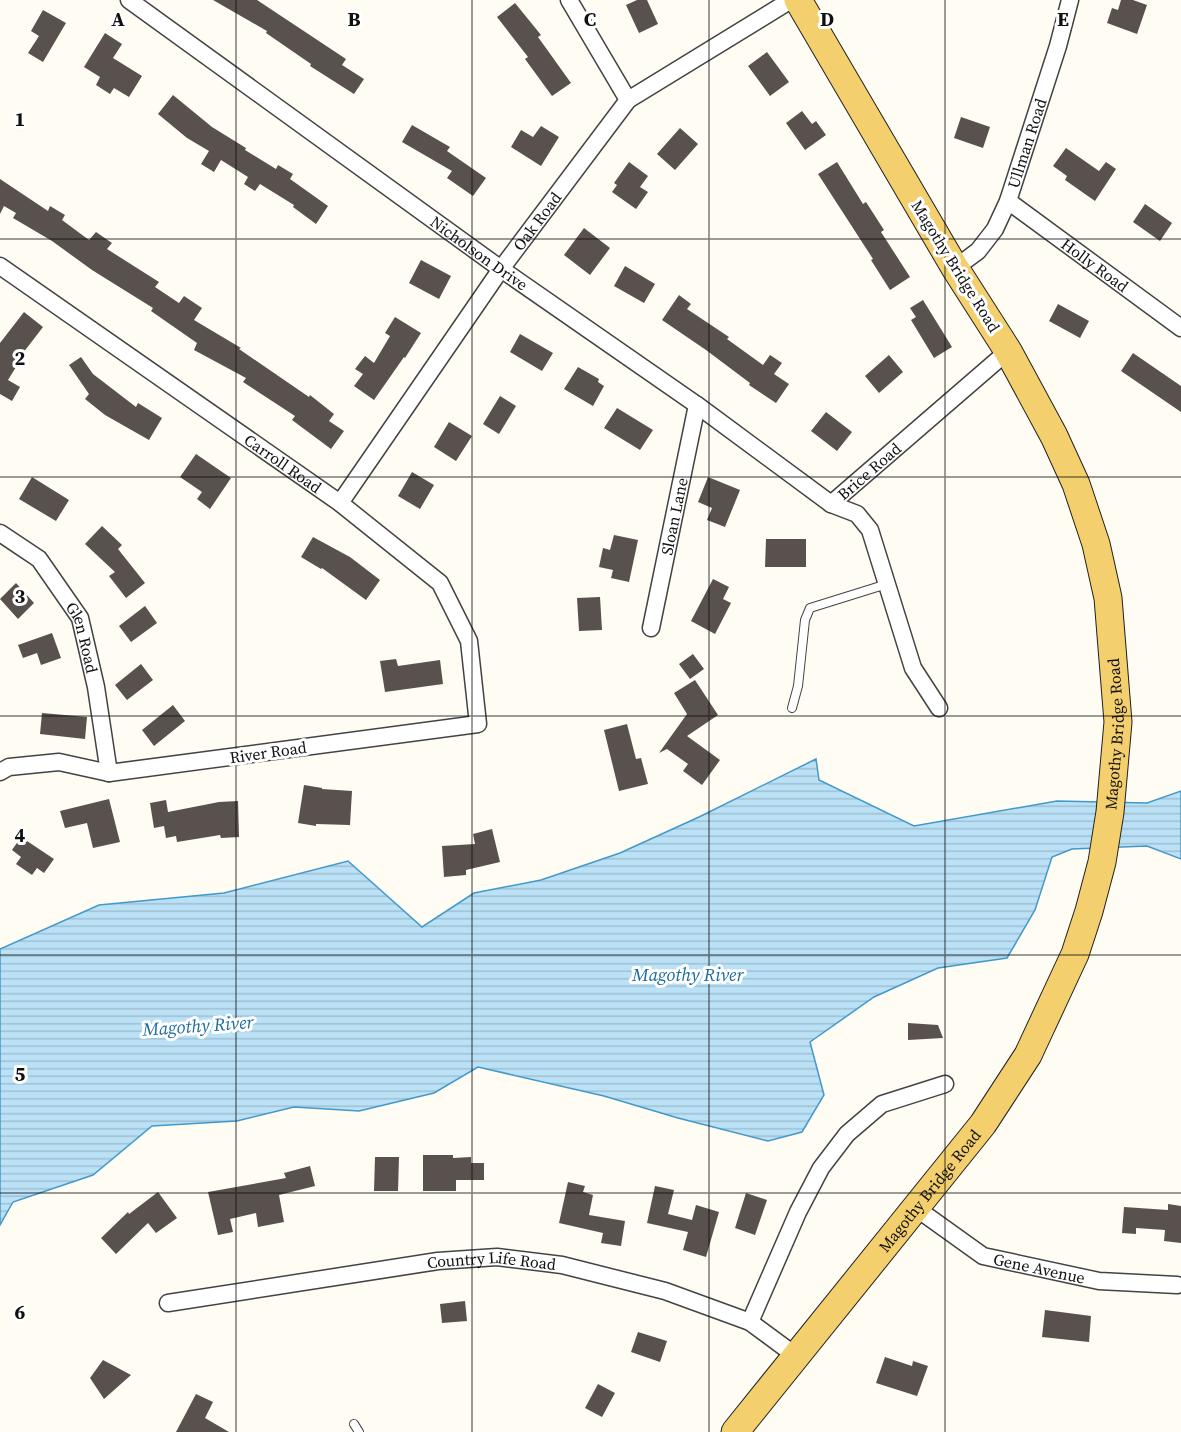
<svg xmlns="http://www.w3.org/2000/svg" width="1181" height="1432" font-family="'Source Serif 4',serif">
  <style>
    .water { fill: url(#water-rules); stroke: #4299ca; stroke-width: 1.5 }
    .building { fill: #59514d }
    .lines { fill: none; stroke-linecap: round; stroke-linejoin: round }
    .lane-casing { stroke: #434343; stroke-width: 10 }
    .street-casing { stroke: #434343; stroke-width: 19 }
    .primary-casing { stroke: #212121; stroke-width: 29 }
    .lane { stroke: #fff; stroke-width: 8 }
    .street { stroke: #fff; stroke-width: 16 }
    .primary { stroke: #f4cf6e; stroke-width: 27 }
    .grid { fill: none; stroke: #101010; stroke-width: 1.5; stroke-opacity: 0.55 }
    .labels { text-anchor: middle; stroke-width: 6; stroke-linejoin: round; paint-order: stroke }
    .street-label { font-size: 16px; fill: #101010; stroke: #fff }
    .water-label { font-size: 18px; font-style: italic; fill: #1b6ba0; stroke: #fff }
    .grid-label { font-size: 20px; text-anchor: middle; font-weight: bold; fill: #101010; stroke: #fff; stroke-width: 6; stroke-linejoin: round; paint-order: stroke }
  </style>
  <defs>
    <pattern id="water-rules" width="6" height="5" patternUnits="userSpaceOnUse" patternTransform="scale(1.5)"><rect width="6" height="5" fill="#bae1f5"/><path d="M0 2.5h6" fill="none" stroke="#9fc0d1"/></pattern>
  </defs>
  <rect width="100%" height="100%" fill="#fffcf4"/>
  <path class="water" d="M816,759L819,780L914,826L1057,801L1147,803L1181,791V859L1147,846L1072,849L1052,857L1035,910L1007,958L938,968L874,997L810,1042L824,1095L802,1132L768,1141L678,1118L604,1096L478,1067L434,1093L359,1111L294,1107L237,1121L152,1126L93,1175L13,1202L0,1225V949L99,905L224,893L348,861L422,927L474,893L541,880L620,853L699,817Z"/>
  <path class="building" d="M213,0H257L346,59L342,65L364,79L354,94L310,66L311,64L266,33L267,31Z
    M637,0H647L658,24L639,33L626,5Z
    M1121,0H1133L1147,5L1137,34L1107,23L1112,8L1118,10Z
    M515,3L541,35L538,37L571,83L552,96L525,59L528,57L497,17Z
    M43,10L66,23L43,62L28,53L39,36L31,31Z
    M105,33L122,44L113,58L142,76L129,97L114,88L110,94L96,85L100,77L84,67Z
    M767,52L789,82L770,96L748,66Z
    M173,95L212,127L246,148L245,150L276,169L278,165L293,174L290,179L328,206L316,224L293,207L294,205L260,184L255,191L244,184L248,177L221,160L214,172L201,164L209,151L187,138L158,114Z
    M802,111L812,124L816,121L826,135L805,150L786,123Z
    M961,117L990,127L983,148L954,138Z
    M412,125L450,147L447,151L486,178L473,196L447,178L452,171L402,142Z
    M541,126L559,137L541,166L511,147L521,130L533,137Z
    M680,128L698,144L675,170L657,154Z
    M1066,148L1099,171L1106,162L1116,169L1095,201L1065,180L1067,176L1053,166Z
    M629,162L648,176L640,187L648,192L636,209L612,192L617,185L614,183Z
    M837,162L863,204L866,202L884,230L881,232L910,277L890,290L871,260L873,259L818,174Z
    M0,179L48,211L50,206L65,215L62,220L89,240L96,232L112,243L107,249L159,282L155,287L179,303L184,296L202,308L194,320L241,348L239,349L309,397L310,395L334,414L329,421L344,431L331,449L292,420L295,416L243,382L246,378L194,350L197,343L151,311L153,308L92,270L52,241L13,218L16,213L4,206L0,214Z
    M1145,204L1172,223L1160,241L1133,222Z
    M584,228L610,248L590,275L564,255Z
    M421,260L451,276L439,299L409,283Z
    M625,266L655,284L644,303L614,286Z
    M679,295L691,304L687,309L729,337L727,339L763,365L770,355L782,363L774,374L789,384L776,403L749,385L750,383L706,350L662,320Z
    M923,300L952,347L934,358L911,320L916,317L910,308Z
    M1058,304L1089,321L1080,338L1049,321Z
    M24,312L43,327L23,353L24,354L8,380L20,387L12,401L0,394V343Z
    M395,317L421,333L405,358L404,357L374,400L354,386L363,374L355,369L365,356L374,363L390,336L385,333Z
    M520,334L553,353L542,371L510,352Z
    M1133,353L1181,386V412L1121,371Z
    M889,355L903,372L879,393L865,376Z
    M81,357L93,374L136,407L138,403L162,418L149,440L105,415L85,399L89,394L69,365Z
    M578,367L599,379L598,382L604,386L593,406L564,389Z
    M500,396L516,406L499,434L483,424Z
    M617,408L653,430L640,450L604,428Z
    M826,412L852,432L837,451L811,431Z
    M449,422L472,436L456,461L434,447Z
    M196,454L231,478L210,509L197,499L202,492L180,477Z
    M412,472L434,485L420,509L398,496Z
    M32,477L69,500L56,521L19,499Z
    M708,477L740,490L725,527L707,520L712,508L698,502Z
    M102,526L122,545L118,549L145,583L126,598L109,576L115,572L85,544Z
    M614,535L638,540L629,582L611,578L613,570L599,567L603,548L610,550Z
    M313,537L350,557L380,580L366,600L322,568L321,569L301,557Z
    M766,539H806V567H765Z
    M713,579L729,587L723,599L731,603L715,634L691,621Z
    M16,583L34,603L18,619L0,599Z
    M600,597L602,630L579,631L577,598Z
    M145,606L157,623L131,642L119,626Z
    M52,633L61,658L41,665L37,653L23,658L18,645Z
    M693,654L704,669L690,679L679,664Z
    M396,659L398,666L440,660L443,684L385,692L380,661Z
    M141,664L153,680L127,700L115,685Z
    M695,680L718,715L687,736L720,760L702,785L683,771L688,764L667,749L659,753L687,714L674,693Z
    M173,705L185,721L154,746L142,730Z
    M42,713L87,717L85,739L40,734Z
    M627,724L636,759L641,758L648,784L619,791L604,730Z
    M304,785L322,788V789L352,791L350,825L316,824V826L298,823Z
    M109,799L120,842L93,848L87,823L65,828L60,811Z
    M166,800L168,812L219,802L238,801L239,837L221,838L220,835L177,842L176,836L166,838L164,826L154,828L150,803Z
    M492,829L500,862L466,870V875L444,877L442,846L475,844L473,834Z
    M21,837L54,859L44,873L37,868L32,875L16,864L21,857L12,850Z
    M908,1023L938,1025L943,1038L908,1040Z
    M423,1155H453V1158L471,1157V1163H484V1180H456V1191H423Z
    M375,1157H399L398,1191H374Z
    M310,1166L315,1186L279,1195L284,1222L258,1227L256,1213L230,1219L233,1232L218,1235L208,1192L286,1178L284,1173Z
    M568,1182L585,1186L583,1192L593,1195L589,1215L625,1221L621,1246L601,1243L603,1233L559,1223Z
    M655,1186L674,1190L668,1214L692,1220L696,1205L719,1212L706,1257L683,1250L688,1232L647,1223Z
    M158,1192L177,1218L156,1233L148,1223L116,1254L101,1238L128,1212L129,1214Z
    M746,1193L767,1200L755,1235L735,1228Z
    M1168,1204L1181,1206V1243L1164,1241L1165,1230L1136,1228V1234L1122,1233L1124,1207L1168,1210Z
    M465,1301L467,1321L442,1323L440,1304Z
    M1045,1310L1091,1316L1089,1342L1042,1337Z
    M638,1332L667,1341L660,1362L631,1352Z
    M885,1357L912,1366L913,1361L928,1366L917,1396L876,1383Z
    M103,1360L131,1375L104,1399L90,1378Z
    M598,1384L615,1393L602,1417L585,1408Z
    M196,1394L213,1402L205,1418L229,1432H176Z"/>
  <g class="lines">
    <g class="lane-casing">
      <path id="lane" d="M792,708L798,686L805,620L810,608L887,584
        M354,1424L359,1432"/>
    </g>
    <g class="street-casing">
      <g id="street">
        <path id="s1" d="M129,0L501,269L697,405L831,504"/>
        <path d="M569,0L628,100"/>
        <path id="s2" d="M1008,201L1181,328"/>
        <path id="s3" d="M0,266L340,503L440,583L469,641L478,724L109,773L59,762L9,767L0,772"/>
        <path id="s4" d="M955,268L978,251L995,229L1008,201L1058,46L1070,0"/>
        <path id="s5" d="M340,503L501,269L628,100L791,0"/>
        <path id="s6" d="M0,533L39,559L80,618L96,687L109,773"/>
        <path id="s7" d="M651,628L697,405"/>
        <path id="s8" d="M939,708L913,668L870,530L857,514L831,504L1008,351"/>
        <path id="s9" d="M916,1208L983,1256L1099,1281L1177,1285"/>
        <path id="s10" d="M168,1303L438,1261L497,1257L562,1265L665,1291L750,1322L796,1356"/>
        <path d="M750,1322L798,1212L821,1168L847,1134L882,1104L945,1084"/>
      </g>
    </g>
    <g class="primary-casing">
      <g id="primary">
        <path id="s11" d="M735,1432L983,1124L1028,1055L1075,954L1089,911L1102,862L1110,812L1118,722L1108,598L1096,544L1076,484L1054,436L1008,351L955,268L798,0"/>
      </g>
    </g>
    <use href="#lane" class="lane"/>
    <use href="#street" class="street"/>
    <use href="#primary" class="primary"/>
  </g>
  <path class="grid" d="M236,0V1432M472,0V1432M709,0V1432M945,0V1432M0,239H1181M0,477H1181M0,716H1181M0,955H1181M0,1193H1181"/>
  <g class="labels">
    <g class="street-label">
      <text dy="6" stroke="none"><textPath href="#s4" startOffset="148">Ullman Road</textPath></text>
      <text dy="6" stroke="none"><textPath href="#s5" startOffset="344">Oak Road</textPath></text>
      <text dy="6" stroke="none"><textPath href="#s1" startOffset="432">Nicholson Drive</textPath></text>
      <text dy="6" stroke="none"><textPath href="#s2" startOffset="108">Holly Road</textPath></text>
      <text transform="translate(956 266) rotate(58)" y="6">Magothy Bridge Road</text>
      <text dy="6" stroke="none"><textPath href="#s3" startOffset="345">Carroll Road</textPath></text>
      <text dy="6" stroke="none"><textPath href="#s8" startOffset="291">Brice Road</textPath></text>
      <text dy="6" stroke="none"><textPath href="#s7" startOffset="114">Sloan Lane</textPath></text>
      <text dy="6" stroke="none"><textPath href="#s6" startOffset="138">Glen Road</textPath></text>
      <text dy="6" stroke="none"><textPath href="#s11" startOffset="814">Magothy Bridge Road</textPath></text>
      <text transform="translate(268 752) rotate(-8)" y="6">River Road</text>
      <text dy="6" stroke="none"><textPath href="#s11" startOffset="310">Magothy Bridge Road</textPath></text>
      <text dy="6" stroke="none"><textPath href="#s10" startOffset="327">Country Life Road</textPath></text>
      <text dy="6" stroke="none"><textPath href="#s9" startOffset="140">Gene Avenue</textPath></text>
    </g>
    <g class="water-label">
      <text x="688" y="981">Magothy River</text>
      <text transform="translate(198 1026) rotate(-4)" y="6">Magothy River</text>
    </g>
  </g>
  <g class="grid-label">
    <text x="118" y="26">A</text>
    <text x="354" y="26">B</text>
    <text x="590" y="26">C</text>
    <text x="827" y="26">D</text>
    <text x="1063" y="26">E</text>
    <text x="20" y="126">1</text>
    <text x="20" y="365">2</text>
    <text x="20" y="603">3</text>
    <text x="20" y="842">4</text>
    <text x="20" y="1081">5</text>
    <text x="20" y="1319">6</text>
  </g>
</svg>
